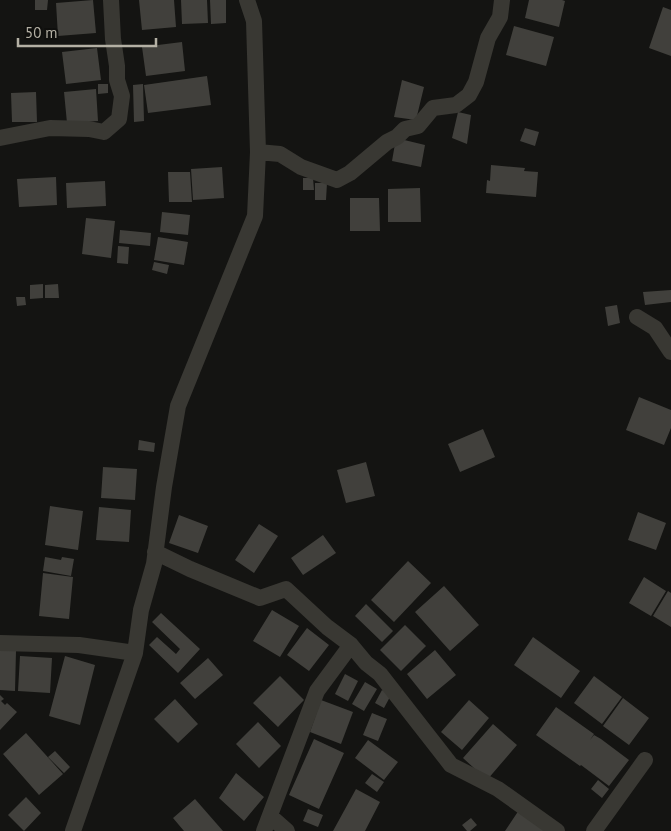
<svg xmlns="http://www.w3.org/2000/svg" width="671" height="831" font-family="'PT Sans',sans-serif">
  <style>
    .building { fill: #41403c }
    .lines { fill: none; stroke-linecap: round; stroke-linejoin: round }
    .street { stroke: #393833; stroke-width: 16 }
  </style>
  <rect width="100%" height="100%" fill="#141412"/>
  <path class="building" d="M35,0H48L47,10H35Z
    M93,0L96,33L58,36L56,3Z
    M139,0H174L176,27L142,30Z
    M181,0H207L208,23L182,24Z
    M210,0H226V23L211,24Z
    M529,0H562L565,1L559,27L525,18Z
    M663,7L671,10V56L649,48Z
    M514,26L554,37L546,66L506,55Z
    M182,42L185,71L146,76L142,47Z
    M97,48L101,80L66,84L62,52Z
    M207,76L211,105L148,113L144,85Z
    M402,80L424,87L416,120L394,117Z
    M98,84H108V93L98,94Z
    M143,84L144,121L134,122L133,85Z
    M96,89L98,121L67,123L64,92Z
    M36,92L37,122H12L11,93Z
    M458,112L471,115L467,144L452,138Z
    M525,128L539,132L535,146L520,141Z
    M396,138L425,145L421,167L392,161Z
    M491,165L525,168L524,171L538,172L536,197L486,193L487,180L490,181Z
    M222,167L224,198L193,200L191,169Z
    M168,172H190L192,202H169Z
    M56,177L57,205L19,207L17,179Z
    M303,178H313L314,190H303Z
    M105,181L106,206L67,208L66,183Z
    M315,183H327L326,200H315Z
    M420,188L421,222H388V189Z
    M350,198H379L380,231H350Z
    M162,212L190,215L188,235L160,232Z
    M86,218L115,221L111,258L82,254Z
    M120,230L151,233L150,246L119,243Z
    M158,237L188,242L184,265L154,260Z
    M118,246L129,247L128,264L117,263Z
    M154,262L169,265L167,274L152,270Z
    M43,284V298L30,299V285Z
    M58,284L59,298H45V285Z
    M671,290V302L645,305L643,292Z
    M16,297H25L26,305L17,306Z
    M617,305L620,323L608,326L605,307Z
    M639,397L671,410V428L664,445L626,430Z
    M483,429L495,457L460,472L448,444Z
    M139,440L155,443L154,452L138,450Z
    M366,462L375,496L346,503L337,470Z
    M103,467L137,469L135,500L101,498Z
    M50,506L83,511L78,550L45,545Z
    M99,507L131,510L129,542L96,540Z
    M638,512L666,523L656,550L628,540Z
    M179,515L208,526L198,553L169,543Z
    M259,524L278,536L254,573L235,560Z
    M323,535L336,553L303,575L291,558Z
    M45,557L61,560L62,557L74,559L71,576L43,571Z
    M408,561L431,583L394,622L371,600Z
    M43,573L73,577L69,619L39,616Z
    M644,577L666,591L651,616L629,603Z
    M444,586L479,625L450,651L415,612Z
    M668,591L671,593V627L653,616Z
    M366,604L393,631L382,642L355,616Z
    M272,610L299,626L280,657L253,641Z
    M161,613L200,649L178,673L149,645L157,637L176,654L180,649L152,622Z
    M405,625L426,646L401,671L380,650Z
    M307,628L329,645L309,671L287,655Z
    M533,637L580,671L561,698L514,665Z
    M0,650L16,651L15,691L0,690Z
    M435,650L456,675L427,699L407,674Z
    M20,656L52,658L50,693L18,691Z
    M65,656L95,665L80,725L49,716Z
    M208,658L223,675L195,699L180,683Z
    M345,674L358,681L348,701L335,694Z
    M280,676L304,700L278,727L253,703Z
    M594,676L622,697L602,724L574,703Z
    M365,682L377,689L364,711L352,704Z
    M382,690L391,695L384,708L375,703Z
    M0,695L4,699L1,701L5,705L7,703L17,712L0,730Z
    M623,698L649,718L629,745L603,726Z
    M175,699L198,724L178,743L154,719Z
    M321,700L353,712L341,744L310,732Z
    M469,700L489,718L462,750L441,732Z
    M556,707L594,734L590,740L594,735L601,739L629,760L609,786L581,765L580,766L536,735Z
    M372,713L387,719L378,741L363,735Z
    M258,722L281,746L259,768L236,744Z
    M493,724L517,745L487,780L463,758Z
    M26,733L63,774L39,795L3,754Z
    M314,739L344,753L319,809L289,795Z
    M368,740L398,762L384,780L355,758Z
    M55,751L70,767L64,773L48,757Z
    M236,773L264,797L244,821L219,798Z
    M372,774L384,782L377,792L365,783Z
    M598,780L609,789L602,798L591,789Z
    M356,789L380,802L365,831H333Z
    M26,797L41,813L24,831L8,815Z
    M195,799L223,831H184L173,818Z
    M308,809L323,815L318,827L303,821Z
    M519,810L549,831H505Z
    M471,818L477,825L470,831H467L462,825Z"/>
  <g class="lines">
    <path class="street" d="M0,138L50,128L89,129L104,132L119,119L122,96L117,80V66L113,39L111,0
      M258,152L280,154L301,167L337,180L350,173L387,142L397,137L405,129L418,126L433,108L456,105L469,95L476,82L488,38L500,17L502,0
      M637,317L655,328L671,352
      M155,552L190,569L260,598L286,589L327,627L351,645L366,663L380,674L451,765L498,789L557,831
      M0,643L79,645L135,653
      M270,816L287,831
      M73,831L135,653L141,610L154,564L164,487L178,406L255,216L258,152L254,21L247,0
      M264,831L317,691L351,645
      M594,831L645,760"/>
  </g>
  <path d="M18 38v8h138v-8" fill="none" stroke="#b4b0a4" stroke-width="2.5"/>
  <text x="25" y="38" font-size="15" fill="#b4b0a4" stroke="#0f0f0d" stroke-width="4" paint-order="stroke">50 m</text>
</svg>
